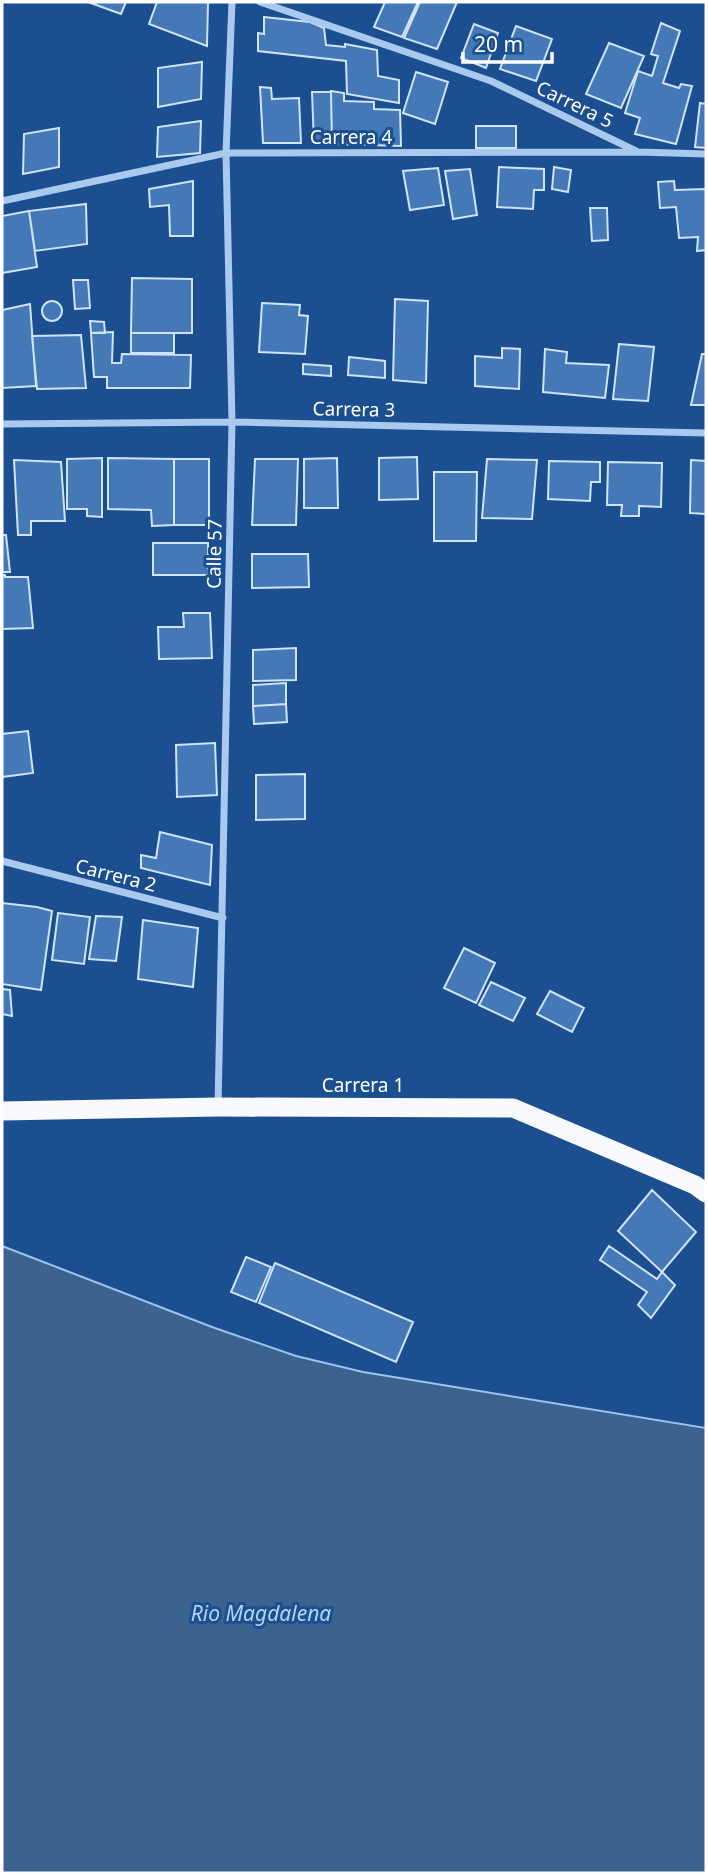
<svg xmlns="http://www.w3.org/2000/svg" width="708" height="1875" font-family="'Noto Sans',sans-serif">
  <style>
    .water { fill: #3c6290; stroke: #9cc4f0; stroke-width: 2 }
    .building { fill: #4478b7; stroke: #cfe3fa; stroke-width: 2 }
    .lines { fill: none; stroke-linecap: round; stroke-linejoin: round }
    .minor { stroke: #a9c9ee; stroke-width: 7 }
    .trunk { stroke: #f8faff; stroke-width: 19 }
    .labels { text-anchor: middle; stroke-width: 6; stroke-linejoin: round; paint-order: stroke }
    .street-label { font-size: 19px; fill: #fff; stroke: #1b4f8f }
    .water-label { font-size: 21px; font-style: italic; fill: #b5d3f5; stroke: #1b4f8f }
  </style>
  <rect width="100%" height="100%" fill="#1b4f8f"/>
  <path class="water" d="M2,1246L212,1327L296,1356L363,1372L706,1428V1873H2Z"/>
  <path class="building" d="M88,2H126L121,14Z
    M157,2H208L207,46L149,24Z
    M385,2H418L402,37L374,27Z
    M420,2H457L437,49L404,38Z
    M264,17L310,22L324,28L326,45L345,47V44L377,50L378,76L399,80V103L347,94L346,61L258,51V33L264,34Z
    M661,23L680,31L663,83L679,88L681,84L692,86L676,144L635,134L640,118L625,113L638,71L652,76L658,56L651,54Z
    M474,24L498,33L486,68L461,58Z
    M516,26L552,39L536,81L500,69Z
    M609,43L644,56L621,108L586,94Z
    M202,62L201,99L158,107V68Z
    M416,72L448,82L435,124L403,113Z
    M260,87L271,88L272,99L299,98L301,143H263Z
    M331,91L344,93V101L374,102V109L400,110L401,146L332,144Z
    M312,92H331L332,144H314Z
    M700,103L706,104V148L695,147Z
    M201,121L200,153L157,157L158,127Z
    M476,126H516V148H476Z
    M59,128V167L23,174L24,134Z
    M499,167L544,169V190H534L533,209L497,207Z
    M554,167L571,170L568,192L552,189Z
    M438,168L444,205L410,210L403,171Z
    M470,169L477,215L453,219L445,171Z
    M193,181V236H170L169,205L150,207L149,189Z
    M674,181L675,190L706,189V250L697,251L698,237L679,238L676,207L660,208L658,182Z
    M86,204L87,244L35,251L29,211Z
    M590,208H607L608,240L592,241Z
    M29,211L37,267L2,273V216Z
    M132,278L192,279V333H131Z
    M73,280H88L90,308L75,309Z
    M395,299L428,301L426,383L393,380Z
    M42 311a10 10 0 1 1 20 0a10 10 0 1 1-20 0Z
    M262,303L300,305L299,315L308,316L305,354L259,352Z
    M30,304L36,386L2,388V310Z
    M90,321L104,322L105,333H91Z
    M113,332L112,363H121L122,354L191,355L190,388H107V377H94L91,333Z
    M131,333H174V353H131Z
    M81,335L86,388L37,389L32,336Z
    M619,344L654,347L648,401L613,399Z
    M502,348L520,349L519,389L475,386V356L502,358Z
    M545,349L567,352L566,363L609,365L605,398L543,392Z
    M702,354H706V405H691Z
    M349,357L385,361V378L348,375Z
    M303,364L331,366V376L303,374Z
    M417,457L418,499L379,500V458Z
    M102,458V517L87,516V509H67V459Z
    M108,458L174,459V525L152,526L151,510L108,509Z
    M337,458L338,508H304V459Z
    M174,459H209V525H174Z
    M255,459H298L296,525H252Z
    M487,459L537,460L532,519L482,518Z
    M14,460L61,462L65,521H31V535H18Z
    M691,460L706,461V514L690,513Z
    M549,461L600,462V482H591L590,501L548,499Z
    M608,462L662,463L661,507L639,506V516H621L622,505H607Z
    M434,472H477L476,541H434Z
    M2,535H6L10,572H2Z
    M153,543H208V575H153Z
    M252,554H308L309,587L252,588Z
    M2,575H5V577H28L33,628L2,629Z
    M183,613H210L212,658L159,659L158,627H184Z
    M296,648V680L253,681V650Z
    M286,683V704L253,706V685Z
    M286,704L287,722L254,724L253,706Z
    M28,731L33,773L2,777V734Z
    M215,743L217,795L177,797L176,745Z
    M305,774V819L256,820V775Z
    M160,832L212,845L210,885L141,868V855L156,858Z
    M2,903L37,907L52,911L41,990L2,984Z
    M58,913L90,917L84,964L52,960Z
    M96,916L122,917L116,961L89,959Z
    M143,920L198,928L193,987L138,979Z
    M464,948L495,963L476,1003L444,988Z
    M491,982L525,998L513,1021L479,1005Z
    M2,989L10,990L12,1016L2,1014Z
    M550,991L584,1008L572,1032L537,1014Z
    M652,1190L696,1232L662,1272L618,1231Z
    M609,1246L657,1279L662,1272L675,1285L651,1318L638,1305L647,1292L600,1260Z
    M246,1257L271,1267L256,1302L231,1292Z
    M275,1263L413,1322L396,1362L259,1303Z"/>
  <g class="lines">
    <path class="minor" d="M260,2L491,81L636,151
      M2,201L226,153L638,152L706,154
      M2,424L232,422L706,433
      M2,861L223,918
      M218,1107L232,422L226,153L232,2"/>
    <path class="trunk" d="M2,1111L218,1107L513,1108L695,1185L706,1193"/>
  </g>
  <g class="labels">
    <g class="street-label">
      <text transform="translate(575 104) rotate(26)" y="7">Carrera 5</text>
      <text x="351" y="144">Carrera 4</text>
      <text transform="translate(354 409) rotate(1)" y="7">Carrera 3</text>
      <text transform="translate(214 554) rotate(-89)" y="7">Calle 57</text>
      <text transform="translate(116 875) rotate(14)" y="7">Carrera 2</text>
      <text x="363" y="1092">Carrera 1</text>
    </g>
    <g class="water-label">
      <text x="261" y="1621">Rio Magdalena</text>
    </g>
  </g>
  <rect width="708" height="1875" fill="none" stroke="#ffffff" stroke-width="7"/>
  <path d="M463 52v10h89v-10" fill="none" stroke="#ffffff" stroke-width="3.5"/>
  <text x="474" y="52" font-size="21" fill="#ffffff" stroke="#1b4f8f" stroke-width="5" paint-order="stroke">20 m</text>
</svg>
